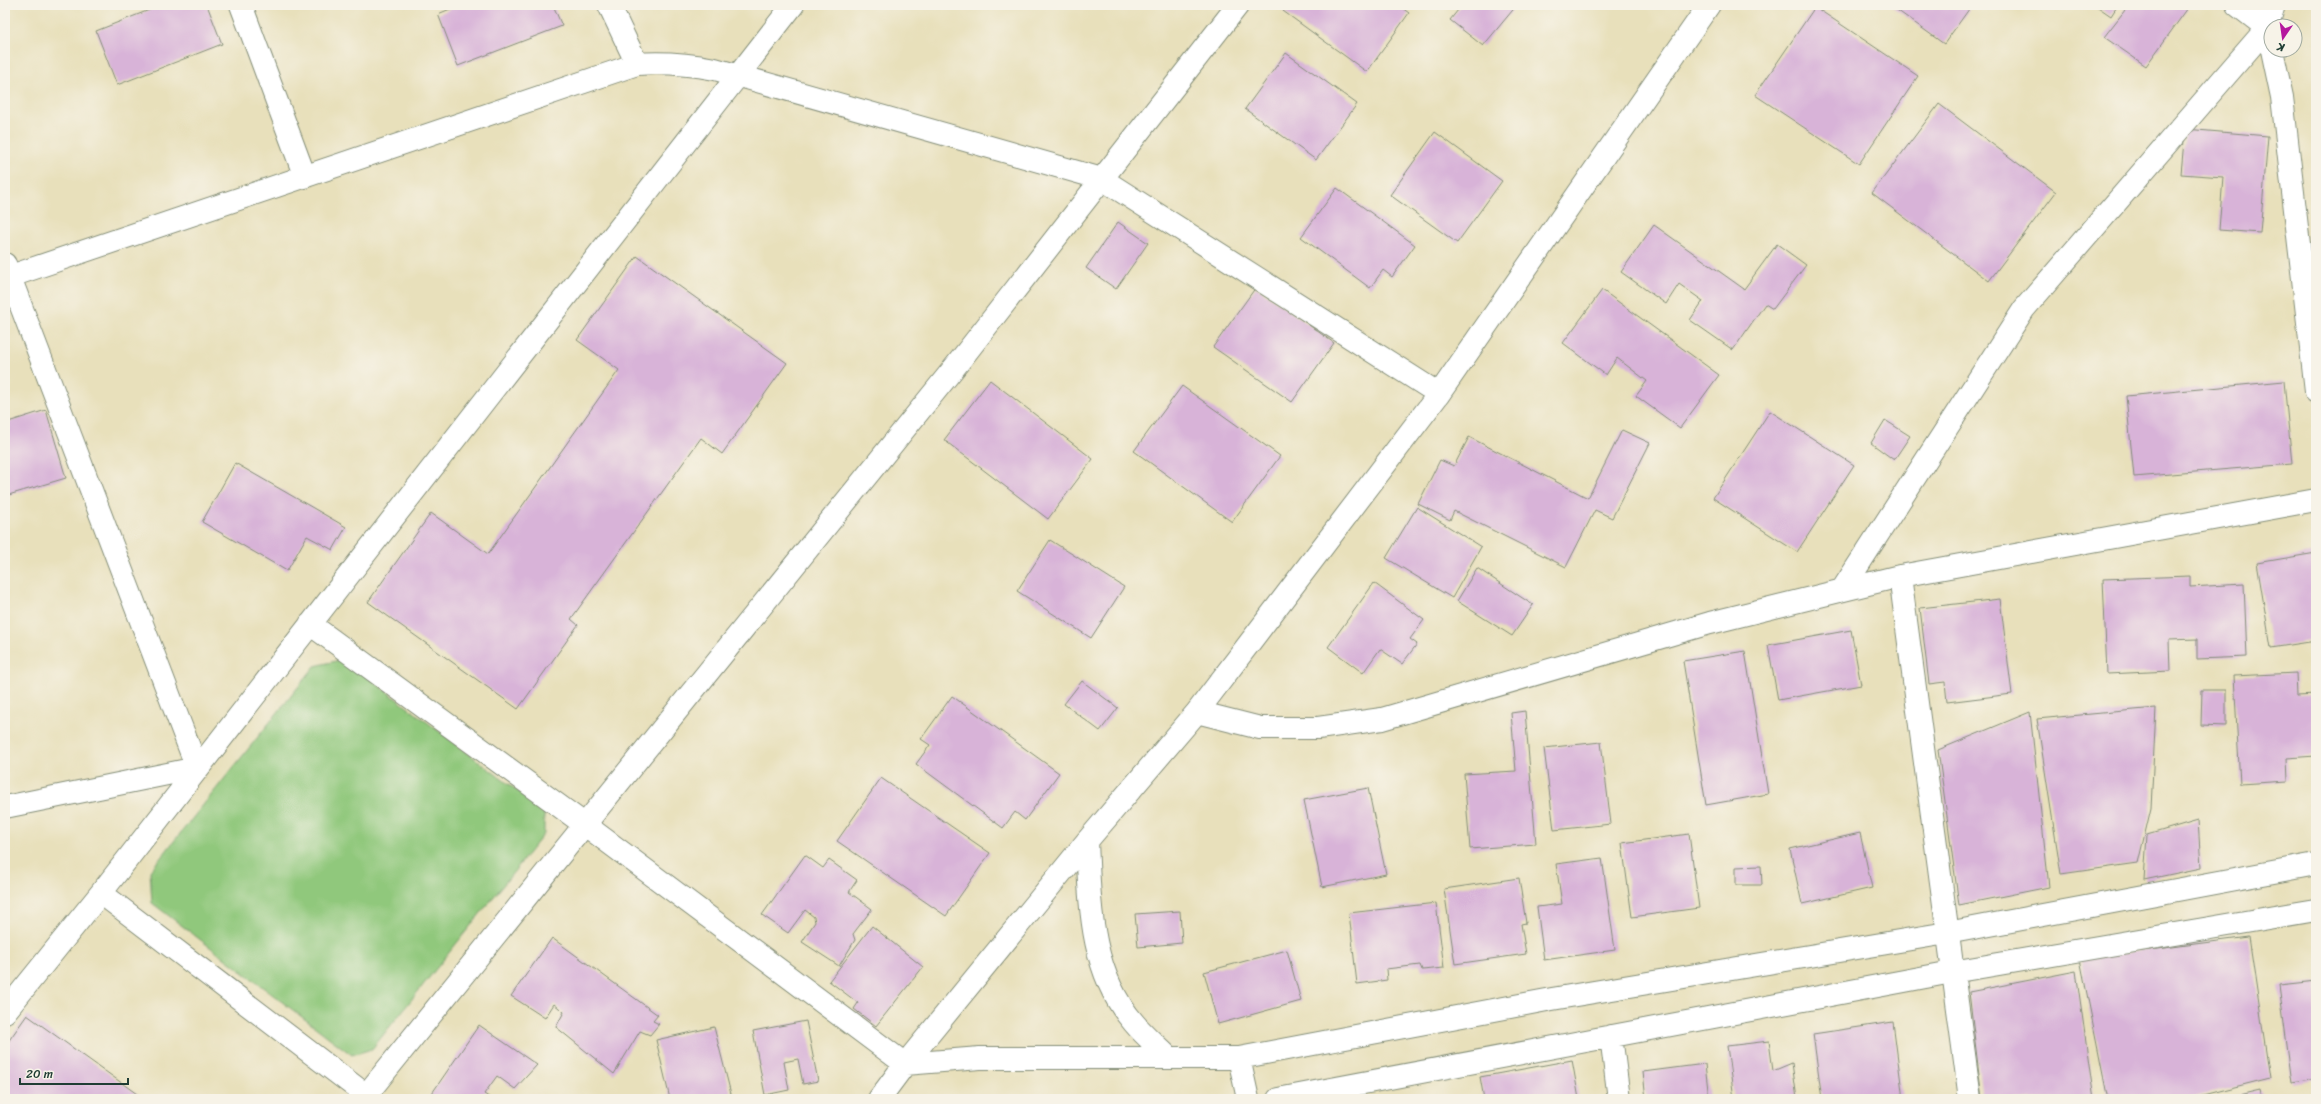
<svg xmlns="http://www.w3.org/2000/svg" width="2321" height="1104" font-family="Sriracha,sans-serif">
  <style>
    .green { fill: #90c87b; stroke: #588258 }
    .building { fill: #d8b3d8 }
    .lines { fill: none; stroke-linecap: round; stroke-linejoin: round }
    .minor-casing { stroke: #848e78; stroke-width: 24 }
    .minor { stroke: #fff; stroke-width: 22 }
  </style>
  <rect width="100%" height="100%" fill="#f7f3e8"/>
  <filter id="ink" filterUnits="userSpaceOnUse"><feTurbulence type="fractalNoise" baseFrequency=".025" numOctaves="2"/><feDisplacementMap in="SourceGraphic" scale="8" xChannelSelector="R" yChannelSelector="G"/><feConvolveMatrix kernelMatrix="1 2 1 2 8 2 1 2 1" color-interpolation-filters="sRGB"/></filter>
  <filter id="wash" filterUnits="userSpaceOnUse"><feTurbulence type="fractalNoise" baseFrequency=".012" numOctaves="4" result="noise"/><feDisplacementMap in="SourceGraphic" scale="16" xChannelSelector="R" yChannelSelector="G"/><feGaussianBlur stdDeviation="0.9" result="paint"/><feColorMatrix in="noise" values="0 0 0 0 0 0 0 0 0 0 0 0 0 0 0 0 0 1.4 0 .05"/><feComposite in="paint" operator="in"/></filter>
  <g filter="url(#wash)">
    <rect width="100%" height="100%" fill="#e8e0bb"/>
    <path class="green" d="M344,659L544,811V834L372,1049L352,1055L152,903L150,871L315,666Z"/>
    <g id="blocks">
      <path class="building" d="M162,5H207L222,44L117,85L96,31Z
        M460,5H553L562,26L458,66L438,14Z
        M1287,5H1398L1409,13L1367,72L1283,11Z
        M1462,5H1517L1483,46L1450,20Z
        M1890,5H1972L1944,44Z
        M2095,5H2118L2111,16Z
        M2129,5H2184L2188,8L2146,66L2104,37Z
        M1815,7L1918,76L1859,164L1755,95Z
        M1286,53L1357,104L1316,160L1245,109Z
        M1939,104L2056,192L1989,281L1872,193Z
        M2185,129L2268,136L2260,233L2219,230L2223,177L2181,174Z
        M1435,132L1502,181L1457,243L1390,195Z
        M1337,188L1415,245L1392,277L1383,270L1370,288L1301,237Z
        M1118,222L1148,243L1116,289L1086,268Z
        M1654,225L1744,289L1777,244L1806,265L1773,309L1765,304L1733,350L1690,320L1703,301L1679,284L1666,304L1621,272Z
        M637,256L787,363L722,454L701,438L571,619L578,625L518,709L368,602L431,513L488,554L619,370L577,340Z
        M1256,287L1334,343L1292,402L1213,347Z
        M1602,290L1719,375L1680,428L1636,396L1647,381L1617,358L1606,375L1563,343Z
        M990,380L1093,459L1048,519L944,440Z
        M2284,381L2292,464L2134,477L2126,396Z
        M1182,386L1280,456L1232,522L1134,451Z
        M46,410L66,478L5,496V423Z
        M1770,411L1854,465L1797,552L1713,498Z
        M1885,420L1910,436L1894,460L1871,443Z
        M1622,430L1650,443L1612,518L1595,510L1566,567L1454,511L1450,520L1418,504L1440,460L1454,466L1469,437L1588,498Z
        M235,463L346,527L333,550L307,536L287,571L202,522Z
        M1417,507L1481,547L1452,598L1386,558Z
        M1050,540L1124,587L1091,638L1017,591Z
        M2316,553V641L2271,648L2257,563Z
        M1477,568L1533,605L1512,636L1457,601Z
        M2190,576V587L2244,584L2247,657L2197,659V639L2169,640L2170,671L2107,674L2103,579Z
        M1374,583L1424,620L1410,639L1417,644L1402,664L1380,649L1363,673L1328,647Z
        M2000,599L2012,694L1947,702L1945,682L1929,684L1920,608Z
        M1851,630L1861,685L1778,700L1768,645Z
        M1745,651L1768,794L1706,805L1683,661Z
        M2296,673L2297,696L2316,695V756L2287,758L2288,781L2240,784L2234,676Z
        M1082,681L1118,708L1100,731L1064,704Z
        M2202,690H2226V726L2201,725Z
        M952,696L1059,773L1025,820L1015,812L1003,828L916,764L930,745L921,739Z
        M2156,708L2151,808L2138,863L2061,874L2037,719Z
        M1525,711L1536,844L1470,849L1464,774L1516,771L1511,713Z
        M2030,712L2049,887L1959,905L1938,750Z
        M1601,742L1611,824L1554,830L1544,748Z
        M881,778L990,853L946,916L837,841Z
        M1368,788L1386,874L1322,887L1304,800Z
        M2198,820L2201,868L2144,880L2147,835Z
        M1860,833L1872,888L1802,904L1790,849Z
        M1689,834L1699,908L1632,917L1622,843Z
        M805,855L823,868L829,860L857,880L849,892L872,909L853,934L855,940L839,966L802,942L815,922L814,917L805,910L788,933L762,915Z
        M1602,858L1615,950L1544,960L1537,907L1562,904L1556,864Z
        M1761,866L1762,885H1736V867Z
        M1519,878L1526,923L1521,924L1526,954L1455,964L1444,889Z
        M1436,903L1444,968L1422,970L1420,965L1386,969L1387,980L1357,984L1349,913Z
        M1180,911L1182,943L1138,947L1135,914Z
        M872,926L923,967L876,1026L854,1009L858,1003L829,981Z
        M2249,937L2270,1078L2187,1099H2108L2080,959Z
        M552,938L658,1015L653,1021L659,1024L650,1035L640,1031L614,1074L556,1027L564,1012L554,1004L545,1018L511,996Z
        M1287,950L1301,1001L1218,1024L1204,972Z
        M2076,971L2094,1099H1982L1969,992Z
        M2316,981V1079L2292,1083L2279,985Z
        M27,1015L144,1099H5V1046Z
        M806,1021L818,1081L803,1084L798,1059L784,1062L789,1090L765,1095L753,1031Z
        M1893,1022L1903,1099H1822L1813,1034Z
        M479,1025L537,1065L515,1089L497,1076L484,1094L492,1099H428Z
        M714,1027L731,1094L710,1099H670L656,1040Z
        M1769,1041L1773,1071L1792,1063L1797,1099H1734L1727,1046Z
        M1572,1060L1579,1099H1484L1480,1077Z
        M1705,1064L1709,1099H1646L1643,1072Z
        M2260,1090L2262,1099H2226V1098Z"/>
    </g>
  </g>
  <g filter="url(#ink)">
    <use href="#blocks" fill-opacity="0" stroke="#848e78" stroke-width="1"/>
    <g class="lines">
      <g class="minor-casing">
        <path id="minor" d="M241,5L305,177
          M609,5L637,64
          M2270,41L2267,28L2274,5
          M2272,50L2282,97L2316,392
          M5,264L197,768L5,807
          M5,278L637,64C664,62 688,64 715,69L1102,179L1439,394
          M1900,576L1970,1099
          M1842,590L2024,309L2267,28L2237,5
          M310,624L584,824L905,1064L980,1058H1239L1552,999L1947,933L2316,864
          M1197,712L1260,728H1318L1382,719L1710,623L1900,576L2316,500
          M1087,841C1090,905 1090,972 1134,1023C1144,1035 1157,1046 1168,1057
          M101,893L366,1095
          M5,1012L101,893L793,5
          M1611,1036L1619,1099
          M1239,1058L1248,1099
          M363,1099L958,363L1238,5
          M879,1099L905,1064L1087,841L1197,712L1439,394L1709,5
          M1278,1099L1952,972L2316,910"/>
      </g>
      <use href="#minor" class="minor"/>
    </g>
  </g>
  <rect width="2321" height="1104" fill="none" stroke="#f7f3e8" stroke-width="20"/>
  <g transform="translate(2283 38) rotate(193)"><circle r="19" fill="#f7f3e8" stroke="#a1aaa0"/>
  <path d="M0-3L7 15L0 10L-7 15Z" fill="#b5179e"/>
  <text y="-6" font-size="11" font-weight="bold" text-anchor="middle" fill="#1f3d34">K</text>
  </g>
  <path d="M20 1078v6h108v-6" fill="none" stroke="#1f3d34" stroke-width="2"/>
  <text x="26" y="1078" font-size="12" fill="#1f3d34" stroke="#f7f3e8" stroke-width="3" paint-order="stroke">20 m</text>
</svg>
